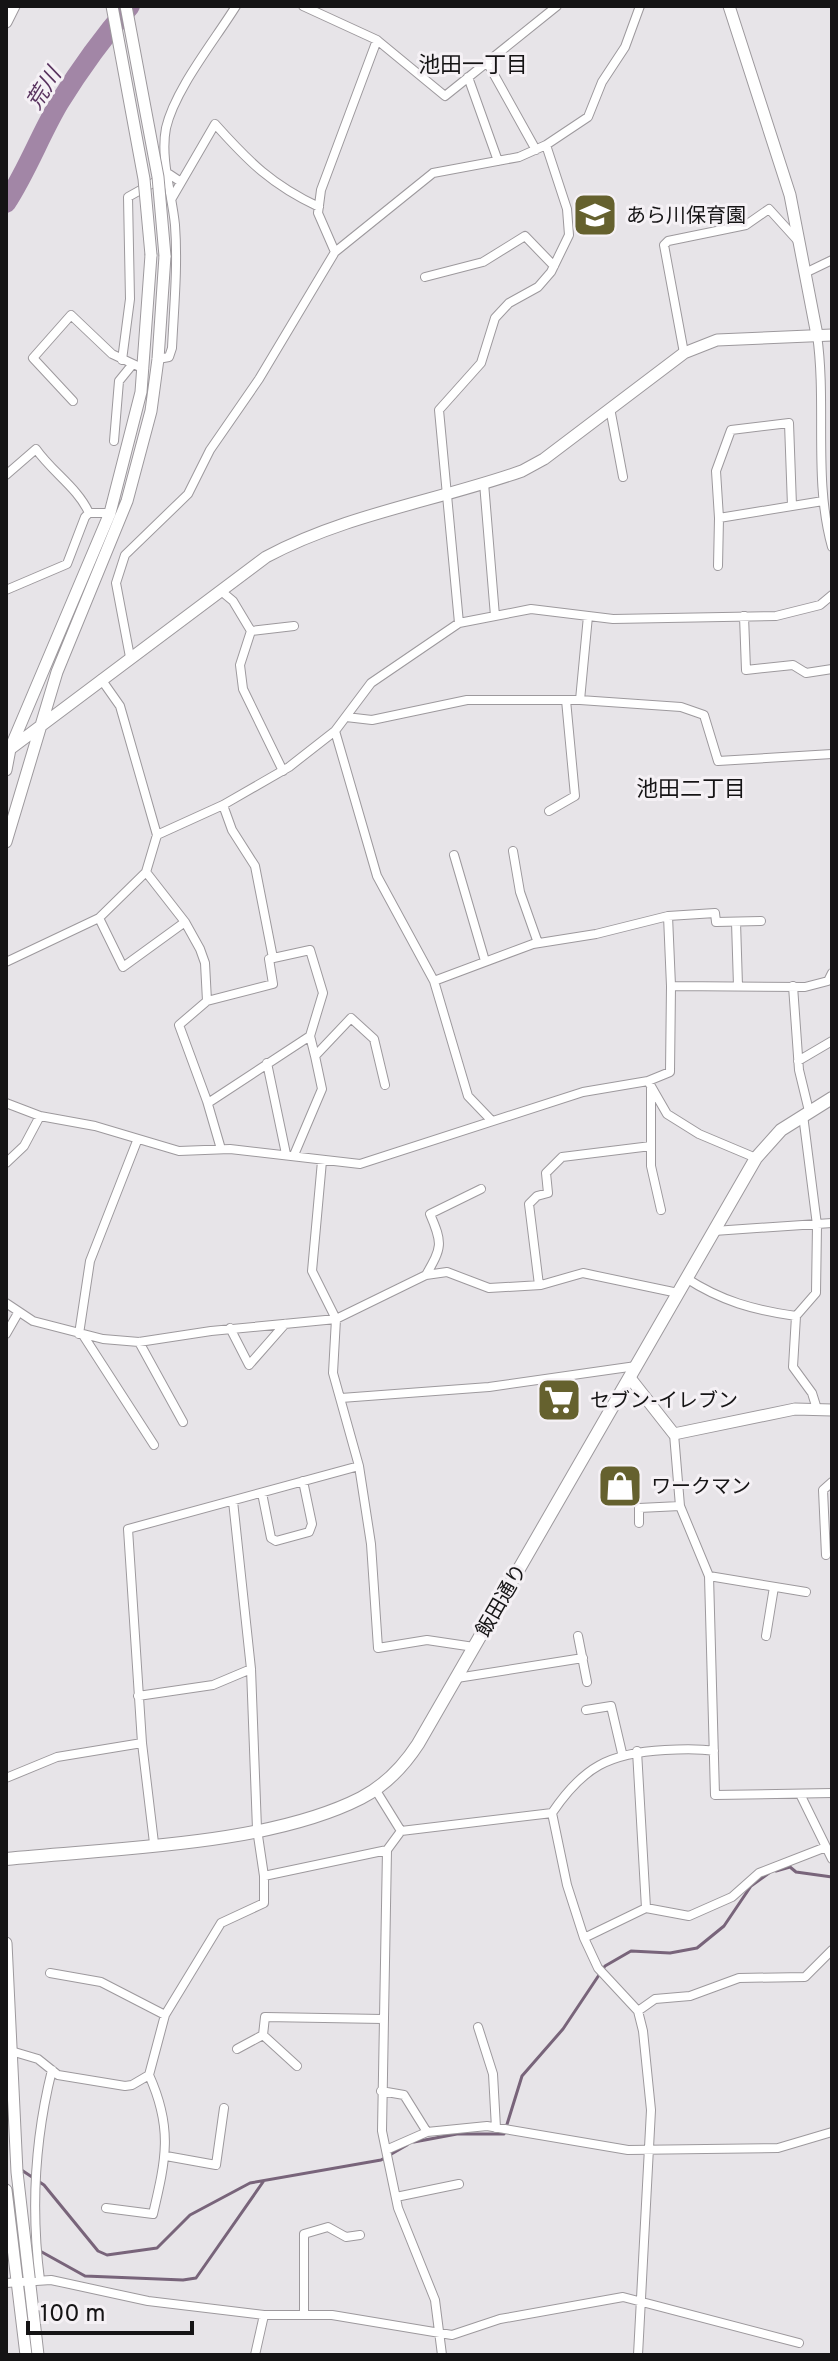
<svg xmlns="http://www.w3.org/2000/svg" width="838" height="2361" font-family="Overpass,'Noto Sans JP',sans-serif">
  <style>
    .lines { fill: none; stroke-linecap: round; stroke-linejoin: round }
    .stream { stroke: #78647a; stroke-width: 3 }
    .river { stroke: #a286a6; stroke-width: 20 }
    .minor-casing { stroke: #9d999d; stroke-width: 10 }
    .tertiary-casing { stroke: #9d999d; stroke-width: 13 }
    .secondary-casing { stroke: #9d999d; stroke-width: 14 }
    .minor { stroke: #fff; stroke-width: 8 }
    .tertiary { stroke: #fff; stroke-width: 11 }
    .secondary { stroke: #fff; stroke-width: 12 }
    .tertiary-bridge-casing { stroke: #9d999d; stroke-width: 13; stroke-linecap: butt }
    .tertiary-bridge { stroke: #fff; stroke-width: 11 }
    .labels { text-anchor: middle; stroke-width: 6; stroke-linejoin: round; paint-order: stroke }
    .poi-label { font-size: 20px; fill: #151415; stroke: #f5f1f5; text-anchor: start }
    .street-label { font-size: 20px; fill: #151415; stroke: #f5f1f5 }
    .neighbourhood-label { font-size: 22px; fill: #151415; stroke: #f5f1f5 }
    .water-label { font-size: 22px; font-style: italic; fill: #59335f; stroke: #f5f1f5 }
  </style>
  <rect width="100%" height="100%" fill="#e7e4e8"/>
  <g class="lines">
    <path class="stream" d="M776,1871L790,1867L796,1872L832,1877
      M414,2142L457,2134H504L522,2076L563,2029L605,1966L631,1951L670,1953L697,1948L724,1926L751,1886L769,1873
      M20,2169L44,2185L98,2251L107,2255L157,2248L190,2215L250,2183L381,2160L407,2145
      M40,2251L85,2276L183,2280L196,2278L263,2182"/>
    <path class="river" d="M6,203C27,171 40,135 59,103C80,69 104,36 130,6"/>
    <g class="minor-casing">
      <path id="minor" d="M303,6L377,40L445,96L557,6
        M487,62L536,150
        M468,77L498,161
        M172,198L215,124C249,162 272,185 319,207
        M335,252L318,213L321,190L377,40
        M805,273L832,260
        M425,277L483,262L525,236L554,266
        M817,335C827,405 813,479 832,547
        M684,353L664,245L668,241L746,225L769,209L798,241
        M158,359L169,357L172,348C174,307 178,266 175,225C172,194 160,159 166,128C175,89 215,40 236,6
        M122,360L130,299L128,197L169,174L181,182
        M73,401L33,358L71,315L112,354L144,369
        M610,408L623,477
        M114,441L119,381L132,365
        M6,475L36,449C52,472 78,488 89,513
        M484,483L495,616
        M719,518L716,471L731,430L789,423L792,506
        M718,566L719,518L823,501
        M6,590L67,564L85,517L89,513H110
        M221,591L233,601L251,631L240,665L243,689L283,771
        M744,616L746,670L793,665L806,673L832,669
        M459,623L439,410L481,363L495,318L509,303L538,287L551,272L569,235L567,209L546,145
        M251,631L294,626
        M130,657L116,583L125,555L188,494L210,450L259,379L335,252L433,173L519,157L546,145L588,117L602,82L625,47L640,6
        M101,679L120,706L157,835
        M580,700L588,616
        M346,717L372,720L467,700H580L681,707L704,715L718,761L832,754
        M335,731L377,876L434,981L468,1096L491,1120
        M223,805L232,830L255,866L273,958
        M549,811L575,796L566,700
        M513,851L520,892L538,943
        M454,855L485,961
        M146,872L185,922L200,949L205,963L207,1001L179,1025L207,1101L221,1149
        M668,916L715,913L716,922L761,921
        M99,918L123,967L185,922
        M736,922L738,986
        M6,962L99,918L146,872L157,835L223,805L289,767L335,731L371,683L459,623L531,609L613,619L776,616L820,605L832,595
        M434,981L533,944L596,934L668,916L671,986
        M793,986L799,1070L809,1111
        M207,1001L273,984L269,959L310,950L323,993L310,1036L208,1103
        M310,1036L315,1056L351,1018L374,1039L385,1085
        M798,1061L832,1041
        M267,1063L286,1154
        M648,1081L670,1072L671,986L805,987L828,981L832,973
        M651,1088V1166L661,1210
        M6,1103L40,1116L95,1126L179,1151L230,1149L360,1164L583,1092L648,1081L667,1114L699,1134L756,1158
        M803,1115L817,1225L816,1293L796,1316L793,1367L812,1393L817,1409
        M294,1155L322,1089L315,1056
        M322,1161L312,1271L336,1319L333,1373L359,1466L371,1544L378,1648L427,1640L474,1647
        M6,1163L24,1146L40,1116
        M714,1231L832,1223
        M426,1275C442,1247 443,1244 430,1214L481,1189
        M686,1278C721,1301 754,1310 796,1316
        M539,1285L529,1204L537,1196L548,1193L546,1173L562,1157L651,1146
        M6,1303L33,1321L103,1339L139,1342L211,1331L336,1319L426,1275L447,1272L489,1288L541,1285L583,1273L678,1293
        M230,1328L249,1365L285,1324
        M6,1334L18,1313
        M79,1334L90,1261L137,1141
        M83,1335L154,1445
        M139,1342L183,1422
        M341,1398L489,1387L636,1366
        M674,1434L680,1506L709,1576L715,1795L832,1793
        M262,1493L271,1538L276,1541L309,1532L312,1524L303,1481
        M233,1501L251,1669L257,1829L264,1876
        M639,1523V1508L680,1506
        M826,1555L823,1490L832,1482
        M709,1576L806,1592
        M578,1636L587,1682
        M766,1636L774,1587
        M457,1678L583,1658
        M138,1696L213,1685L251,1669
        M586,1710L611,1706L622,1753
        M637,1751L646,1908
        M6,1778L57,1757L142,1743
        M375,1789L401,1831
        M801,1796L832,1859
        M154,1843L142,1743L128,1529L359,1466
        M584,1938L646,1908L689,1916L732,1897L759,1873L826,1847
        M50,1973L101,1982L165,2015
        M638,2011L655,1999L690,1996L739,1978L805,1977L832,1950
        M478,2027L493,2074L496,2128
        M263,2035L297,2066
        M237,2049L263,2035L265,2017L383,2019
        M11,2051L38,2059L58,2075L125,2086L132,2085L149,2075L165,2015L221,1923L264,1903V1876L387,1850
        M381,2091L404,2095L427,2132
        M386,2150L427,2132L487,2126L628,2150L778,2148L832,2132
        M166,2156L216,2165L224,2108
        M396,2197L459,2184
        M106,2208L153,2214C166,2159 173,2128 149,2075
        M40,2280C31,2211 35,2138 52,2070
        M6,2283L51,2280L148,2301L264,2315H332L452,2335L500,2319L623,2297L799,2343
        M304,2315V2234L328,2227L346,2237L360,2235
        M255,2355L264,2315
        M442,2355L435,2300L398,2208L382,2131L387,1850L401,1831L552,1813
        M638,2355L651,2110L643,2031L638,2011L598,1968L584,1938L567,1885L552,1813C583,1767 609,1753 665,1750C681,1749 697,1748 714,1751"/>
    </g>
    <g class="tertiary-casing">
      <path id="tertiary" d="M729,6L790,195L817,335
        M6,22L14,6
        M6,752L266,557C346,514 437,501 522,471L544,459L684,353L717,340L832,335
        M6,770L10,749L110,513L141,392L151,255
        M6,842L57,672L127,501L151,411L158,359L165,256
        M630,1378L674,1434L795,1409L832,1410
        M6,1943L17,2172L38,2355
        M6,2190L26,2355"/>
    </g>
    <g class="secondary-casing">
      <path id="secondary" d="M6,1859C111,1848 267,1846 361,1798C386,1785 403,1767 418,1744L756,1158L781,1130L832,1098"/>
    </g>
    <use href="#minor" class="minor"/>
    <use href="#tertiary" class="tertiary"/>
    <use href="#secondary" class="secondary"/>
    <g class="tertiary-bridge-casing">
      <path id="tertiary-bridge" d="M112,6L144,179L151,255
        M126,6L158,177L165,256"/>
    </g>
    <use href="#tertiary-bridge" class="tertiary-bridge"/>
  </g>
  <defs>
    <g id="school-square" transform="scale(2.3)"><rect x="-9" y="-9" width="18" height="18" rx="4" fill="#65612e" stroke="#f5f1f5"/><path d="M0-5L7-2L0 1L-7-2ZM-4 1L0 2.5L4 1V4Q0 6-4 4Z" fill="#fff"/></g>
    <g id="supermarket-square" transform="scale(2.3)"><rect x="-9" y="-9" width="18" height="18" rx="4" fill="#65612e" stroke="#f5f1f5"/><path d="M-6-5.5h2.5l.6 2H6L4.5 2H-2.5L-4.4-4H-6ZM-1.5 3.2a1.3 1.3 0 1 0 .1 0ZM3 3.2a1.3 1.3 0 1 0 .1 0Z" fill="#fff"/></g>
    <g id="shop-square" transform="scale(2.3)"><rect x="-9" y="-9" width="18" height="18" rx="4" fill="#65612e" stroke="#f5f1f5"/><path d="M-5-2.5h2.3a2.7 3.5 0 0 1 5.4 0H5L5.5 6h-11ZM-1.5-2.5h3a1.5 2.3 0 0 0-3 0Z" fill="#fff"/></g>
  </defs>
  <g fill-rule="evenodd">
    <use href="#school-square" x="595" y="215"/>
    <use href="#supermarket-square" x="559" y="1400"/>
    <use href="#shop-square" x="620" y="1486"/>
  </g>
  <g class="labels">
    <g class="poi-label">
      <text x="626" y="222">あら川保育園</text>
      <text x="590" y="1407">セブン-イレブン</text>
      <text x="651" y="1493">ワークマン</text>
    </g>
    <g class="street-label">
      <text transform="translate(501 1600) rotate(-60)" y="7">飯田通り</text>
    </g>
    <g class="neighbourhood-label">
      <text x="473" y="72">池田一丁目</text>
      <text x="691" y="796">池田二丁目</text>
    </g>
    <g class="water-label">
      <text transform="translate(43 88) rotate(-58)" y="8">荒川</text>
    </g>
  </g>
  <rect width="838" height="2361" fill="none" stroke="#151415" stroke-width="16"/>
  <path d="M28 2321v12h164v-12" fill="none" stroke="#151415" stroke-width="4"/>
  <text x="40" y="2321" font-size="24" fill="#151415" stroke="#f5f1f5" stroke-width="6" paint-order="stroke">100 m</text>
</svg>
